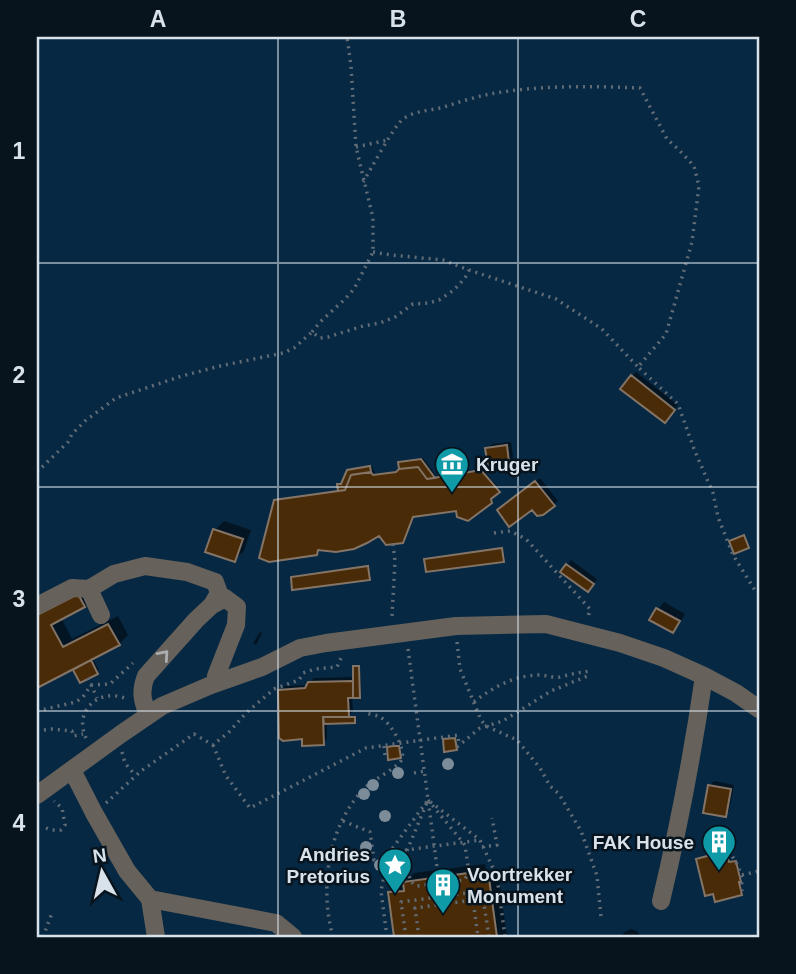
<svg xmlns="http://www.w3.org/2000/svg" width="796" height="974" font-family="Helvetica,sans-serif">
  <style>
    .green { fill: #062843 }
    .shadow { fill: #0007 }
    .building { fill: #4a2b07; stroke: #847466; stroke-width: 2 }
    .lines { fill: none; stroke-linecap: round; stroke-linejoin: round }
    .path { stroke: #616c76; stroke-width: 3.5; stroke-dasharray: 2 5; stroke-linecap: butt }
    .minor { stroke: #66615a; stroke-width: 18 }
    .tree { fill: #7c8c99 }
    .oneway { stroke: #abaeb0 }
    .grid { fill: none; stroke: #d9e1e9; stroke-width: 2; stroke-opacity: 0.55 }
    .labels { text-anchor: middle; stroke-width: 5; stroke-linejoin: round; paint-order: stroke }
    .poi-label { font-size: 19px; font-weight: bold; fill: #d9e1e9; stroke: #07141e; text-anchor: start }
    .neatline { fill: none; stroke: #d9e1e9; stroke-width: 2.5 }
    .grid-label { font-size: 23px; text-anchor: middle; font-weight: bold; fill: #d9e1e9 }
  </style>
  <rect width="100%" height="100%" fill="#101d28"/>
  <path class="green" d="M37,37H759V937H37Z"/>
  <path class="shadow" d="M636,372L678,405L669,417L632,376Z
    M511,442L513,457L508,461L487,449L492,444Z
    M423,458L437,477L483,470L500,489L492,496L493,499L491,501L414,516L404,539L379,534L319,548L316,553L276,501L278,499L339,490V485L343,483L350,469L372,466L375,474L399,471L400,463L402,461Z
    M540,478L558,501L554,505L503,506Z
    M224,521L251,530L244,551L234,560L215,530Z
    M503,548L505,558L503,560L426,559L428,558Z
    M571,560L597,579L592,586L562,572Z
    M369,566L371,577L369,578H292L294,576Z
    M87,586L93,596L84,606L61,618L72,639L118,616L128,635L119,644L92,658L99,670L97,672L75,670L80,664L37,686V612Z
    M664,602L685,614L679,624L673,631L652,619L658,609Z
    M260,632L262,633L256,645L253,643Z
    M356,665H360L361,695L359,696H352L353,711L348,716H356V720L355,722H327V739L323,743L304,737L280,691L285,686L308,685L314,678L355,677L354,667Z
    M714,781L734,785L729,811L725,815L709,786Z
    M728,851L731,862L737,860L742,878L740,880L743,891L741,893L698,859Z
    M485,864L486,871L498,870L507,937H396L390,893L399,883H404L414,873Z
    M631,929L637,931L641,937H620L625,932Z"/>
  <path class="building" d="M631,375L675,410L665,423L620,389Z
    M507,445L509,463L488,466L485,448Z
    M421,459L435,478L427,479L418,467L399,469L398,462Z
    M370,466L371,472L351,475L345,490L338,491L337,484H341L347,470Z
    M418,467L427,479L481,470L500,492L491,499L492,503L468,521L457,517L456,511L413,517L403,543L386,545L379,536L367,543L354,549L336,552L318,550L317,555L269,562L259,558L274,500L345,490L351,475L371,472L373,475L396,472L399,469Z
    M535,481L555,506L543,515L537,516L532,510L509,527L497,510Z
    M213,529L243,539L235,562L205,552Z
    M744,535L749,548L734,554L729,541Z
    M502,548L504,562L426,572L424,559Z
    M566,564L594,584L588,592L560,572Z
    M368,566L370,580L292,590L291,577Z
    M78,594L85,607L51,625L63,647L108,624L120,645L37,688V615Z
    M656,608L680,621L673,633L649,620Z
    M91,660L98,674L80,683L73,670Z
    M353,666H359L360,698H353Z
    M353,681V698H348L349,717H323L324,745L302,746V739L283,741L279,738L278,690L305,688L308,682Z
    M323,717H355V723L324,724Z
    M455,738L457,750L444,752L443,739Z
    M393,746H399L401,758L388,760L387,747Z
    M708,785L731,789L726,817L703,813Z
    M726,851L729,862L736,861L741,882H739L742,895L715,902L713,894L705,896L696,859Z
    M476,872L477,880L489,878L497,937H394L388,892L404,891L403,882Z"/>
  <g class="lines">
    <path class="path" d="M356,147L388,140
      M363,182C371,169 394,126 403,119C416,110 430,111 444,107C459,102 475,97 490,94C539,85 591,86 640,88L667,139L678,149L694,166L699,186L692,242L666,334L638,367L678,404L694,449L713,493L718,517L733,555L756,592L759,594
      M373,252L391,255L443,260L469,270L556,299L602,329L638,367
      M312,332L320,322L344,300L354,289L373,252V218L356,147L351,66L347,37
      M37,472L68,442L72,434L85,421L116,398L182,376L220,366L283,353L294,348L312,332L320,338L328,337L363,326L380,323L395,317L413,304L429,303L439,300L454,290L465,278L469,270
      M494,533L510,531L526,539L590,609L588,617
      M393,544L395,561L392,616L394,618
      M457,642L460,669L481,720L486,726L517,740L540,768L550,786L559,794L581,831L597,876L601,917
      M408,649L437,867
      M88,678L97,698
      M474,702C493,687 513,676 538,675C546,675 553,678 560,677C572,674 580,672 592,671
      M37,711L76,702L83,697L91,685L110,684L133,663
      M37,731L51,729L72,731L73,736L83,734
      M86,738C73,710 100,687 127,699
      M213,745L226,776L250,808L366,748L458,735L459,746
      M384,746L385,755L388,756
      M457,747L480,728L503,721L551,691L590,675
      M122,752L125,763L135,775
      M414,773L425,771
      M428,800L465,845L469,873L464,880L417,886L410,881L406,853Z
      M106,803L141,771L194,734L213,745L229,732L246,713L274,689L299,680L303,673L315,669L337,667L341,658
      M343,821L370,832L374,860L388,859
      M46,828L51,830H61L65,825L62,808L54,801
      M482,847L497,845L492,818
      M728,851C739,864 742,874 742,891
      M391,852L480,840
      M742,875L759,871
      M43,937L52,913
      M333,937C319,887 328,822 368,785C375,779 400,766 402,759C405,747 391,723 380,717C376,715 370,714 365,713
      M387,937L381,891L389,853L428,800L480,840L497,877L505,937
      M406,937L401,902L482,891L489,937
      M419,937L415,908L473,900L478,937"/>
    <path class="minor" d="M89,589L114,574L145,566L187,572L215,582L219,593L212,605L196,620L146,676C140,691 142,700 148,715
      M212,605L225,598L237,607L236,625L216,676L217,683
      M37,606L72,588L89,589L101,615
      M72,770L94,813L127,871L150,899L156,937
      M37,795L121,734L162,706L211,685L262,667L300,648L326,643L456,626L546,624L620,643L664,658L704,676L736,693L759,709
      M150,899L276,923L293,937
      M661,901C679,826 693,752 704,676"/>
  </g>
  <g class="tree">
    <circle cx="448" cy="764" r="6"/>
    <circle cx="398" cy="773" r="6"/>
    <circle cx="373" cy="785" r="6"/>
    <circle cx="364" cy="794" r="6"/>
    <circle cx="385" cy="816" r="6"/>
    <circle cx="366" cy="847" r="6"/>
    <circle cx="380" cy="865" r="6"/>
  </g>
  <defs><path id="oneway-chevron" d="M-2-3.5L2.5 0L-2 3.5" fill="none" stroke-width="1.6" stroke-linecap="round" stroke-linejoin="round" transform="scale(1.75)"/></defs>
  <use class="oneway" href="#oneway-chevron" transform="translate(164 655) rotate(-49)"/>
  <path class="grid" d="M278,37V937M518,37V937M37,263H759M37,487H759M37,711H759"/>
  <defs>
    <g id="museum-pin" transform="scale(1.75)"><path d="M0 17L-7.5 6A9.5 9.5 0 1 1 7.5 6Z" fill="#0f9aa8" stroke="#07141e"/><path d="M0-6L6-3V-2H-6V-3ZM-5-1h2V3h-2ZM-1-1h2V3h-2ZM3-1h2V3H3ZM-6 4H6V6H-6Z" fill="#fff"/></g>
    <g id="building-pin" transform="scale(1.75)"><path d="M0 17L-7.5 6A9.5 9.5 0 1 1 7.5 6Z" fill="#0f9aa8" stroke="#07141e"/><path d="M-4-6H4V6H1V3H-1V6H-4ZM-2.5-4.3h1.7v1.8h-1.7ZM.8-4.3h1.7v1.8H.8ZM-2.5-1h1.7V.8h-1.7ZM.8-1h1.7V.8H.8Z" fill="#fff"/></g>
    <g id="sight-pin" transform="scale(1.75)"><path d="M0 17L-7.5 6A9.5 9.5 0 1 1 7.5 6Z" fill="#0f9aa8" stroke="#07141e"/><path d="M0-6L1.8-2.2L6-1.7L2.9 1.2L3.7 5.4L0 3.3L-3.7 5.4L-2.9 1.2L-6-1.7L-1.8-2.2Z" fill="#fff"/></g>
  </defs>
  <g fill-rule="evenodd">
    <use href="#museum-pin" x="452" y="464"/>
    <use href="#building-pin" x="719" y="842"/>
    <use href="#sight-pin" x="395" y="865"/>
    <use href="#building-pin" x="443" y="885"/>
  </g>
  <g class="labels">
    <g class="poi-label">
      <text x="476" y="471">Kruger</text>
      <text x="694" y="849" text-anchor="end">FAK House</text>
      <text x="370" y="861" text-anchor="end">Andries<tspan x="370" dy="22">Pretorius</tspan></text>
      <text x="467" y="881">Voortrekker<tspan x="467" dy="22">Monument</tspan></text>
    </g>
  </g>
  <rect width="796" height="974" fill="none" stroke="#07141e" stroke-width="77"/>
  <g transform="translate(102 872) rotate(352)" stroke="#07141e" stroke-width="5" paint-order="stroke">
  <path d="M0-5L12 26L0 18L-12 26Z" fill="#d9e1e9"/>
  <text y="-10" font-size="19" font-weight="bold" text-anchor="middle" fill="#d9e1e9">N</text>
  </g>
  <rect x="38" y="38" width="720" height="898" class="neatline"/>
  <g class="grid-label">
    <text x="158" y="27">A</text>
    <text x="398" y="27">B</text>
    <text x="638" y="27">C</text>
    <text x="19" y="159">1</text>
    <text x="19" y="383">2</text>
    <text x="19" y="607">3</text>
    <text x="19" y="831">4</text>
  </g>
</svg>
